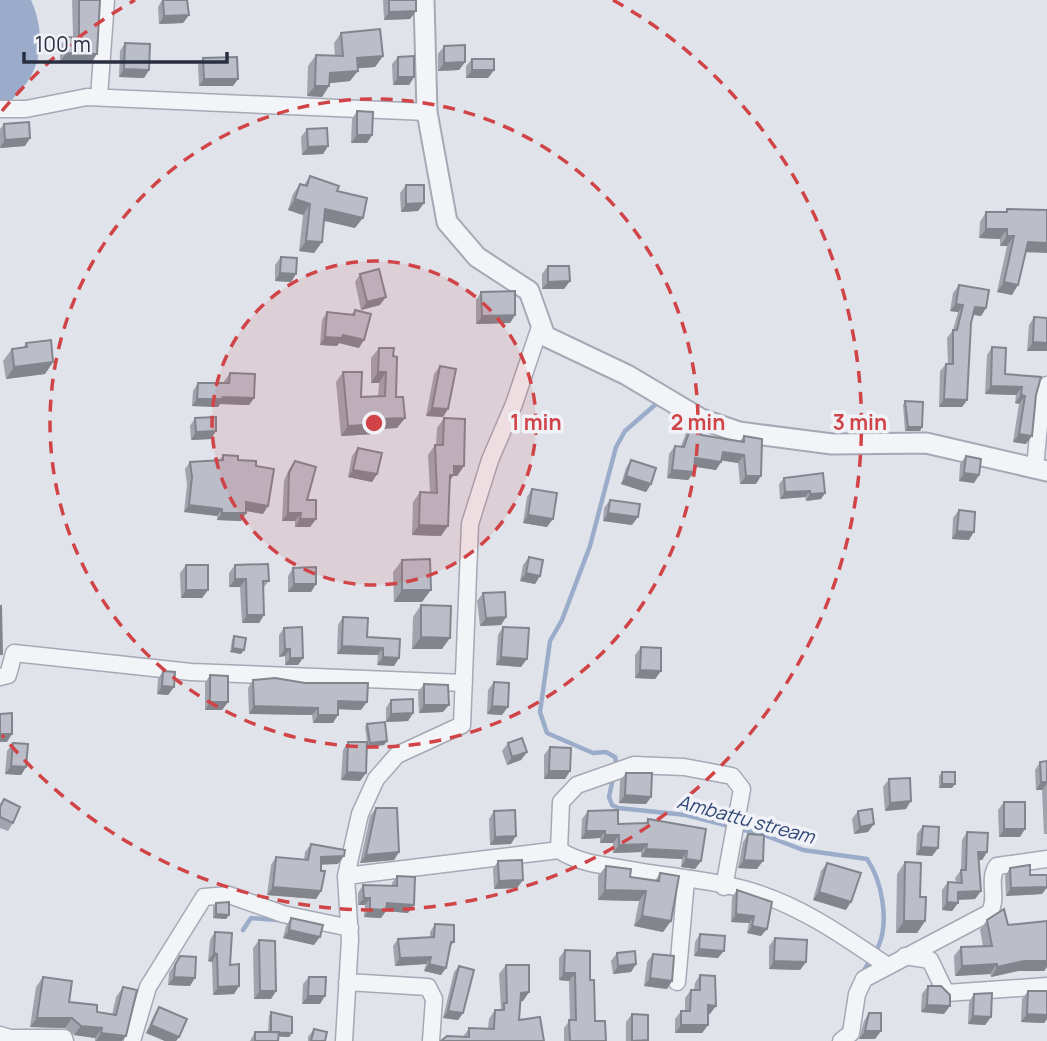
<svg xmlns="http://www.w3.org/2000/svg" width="1047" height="1041" font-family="Manrope,sans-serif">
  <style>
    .water { fill: #9bacca }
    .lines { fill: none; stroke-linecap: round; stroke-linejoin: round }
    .stream { stroke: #9bacca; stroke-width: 4.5 }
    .minor-casing { stroke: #a5a9b4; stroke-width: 19 }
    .tertiary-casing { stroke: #a5a9b4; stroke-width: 23 }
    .minor { stroke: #f3f4f8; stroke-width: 16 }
    .tertiary { stroke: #f3f4f8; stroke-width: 19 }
    .wall { fill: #a1a3ad }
    .shaded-wall { fill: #83858d }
    .building { fill: #bbbec9; stroke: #83858d; stroke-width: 2 }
    .ring { fill: none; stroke: #d04447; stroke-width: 3.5; stroke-dasharray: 12 9 }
    .labels { text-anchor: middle; stroke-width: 7; stroke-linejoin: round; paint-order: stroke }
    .water-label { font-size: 19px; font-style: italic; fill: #324876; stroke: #f0f2f7 }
    .centre { fill: #d04447; stroke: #f0f2f7; stroke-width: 3.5 }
    .ring-label { font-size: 21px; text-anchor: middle; font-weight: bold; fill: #d04447; stroke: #f0f2f7; stroke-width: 7; stroke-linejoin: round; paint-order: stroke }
  </style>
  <rect width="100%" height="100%" fill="#e0e3ea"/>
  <path class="water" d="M0,0H31C45,31 44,68 18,93C12,100 9,103 0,104Z"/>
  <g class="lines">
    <path class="stream" d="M617,766L615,757L606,752L593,753L547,733L540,712L550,641L562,620L590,546L616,447L625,431L656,404
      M613,778L609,797L612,805L618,808L686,815L764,835L803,850L867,859C882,881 889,920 879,945C874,955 867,965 862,974
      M243,930L251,918L277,920"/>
    <g class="minor-casing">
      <path id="minor" d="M99,97L106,0
        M0,109H26L87,97L427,112
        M1035,468L1041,404L1047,385
        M0,677L8,675L14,653L191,672L464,683
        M346,876L559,850
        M724,887L742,789L732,776L684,767L634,765L577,785L561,802L559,850C577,862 599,865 620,868C662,876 717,880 757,893C806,909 846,938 888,966
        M905,956L930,960L946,993L1047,986
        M347,982L428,987L434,999L431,1041
        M677,982L686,880
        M0,1035L10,1038H64L65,1041
        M132,1041L148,987L204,897L229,895L283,914L350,928
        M344,1041L350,939L346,876L360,814L376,779L397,755L462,725L470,524L490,460L514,404L541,324
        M841,1041L851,1033L857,994L864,979L989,913C999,899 987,880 997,866L1047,859"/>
    </g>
    <g class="tertiary-casing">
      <path id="tertiary" d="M424,0L427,112L447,222L477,257L529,291L545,336L627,375L701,419L739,432L832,444L926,443L1047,471"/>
    </g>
    <use href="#minor" class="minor"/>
    <use href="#tertiary" class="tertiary"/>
  </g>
  <path class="wall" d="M72,0H100L91,63L60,62V46L67,37H73Z
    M162,0H187L189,15L183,23L159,24L158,7Z
    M383,0H416V11L410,19L384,20Z
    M341,33L383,56L375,67L358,68L350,81L329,83V86L322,97L307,96L308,66L316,55L335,56L334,43Z
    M125,43L149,70L144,78L119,77L120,51Z
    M444,46L465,62L459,70L438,71V54Z
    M398,57L414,77L409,85H393L392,64Z
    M203,58L238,79L233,86H199L198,65Z
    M472,59L494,70L488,78H466V66Z
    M357,111L372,135L367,143H351L352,119Z
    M4,124L30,138L25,146L0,148V129Z
    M307,129L328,146L323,154L302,155L301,137Z
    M310,176L337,191L355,228L324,221L322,242L314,253L299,251L303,215L288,210L293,194L300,184L304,185Z
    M406,185L424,203L418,211L401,212L400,193Z
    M1007,209L1026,252L1012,295L997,292L1007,246H1000V239L979,238L980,222L986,212H1005Z
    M281,257L296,274L291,282L275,281V265Z
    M548,266L570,281L564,289H542V274Z
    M360,274L380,305L361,310L355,282Z
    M959,285L986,308L981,316L973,315L971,323L967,400L962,407H939L940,371L946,364H948L947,338L953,330L958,312L950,311L953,293Z
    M481,292L515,315L510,323L476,324V300Z
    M355,310L359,348L339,343L337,346L320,345L322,320L327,312L352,314Z
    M1034,317L1047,351H1027L1029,325Z
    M26,343L53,362L45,374L6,379L3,361L12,349L23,348Z
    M992,347L1005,374L1036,395L1026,444L1013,442L1019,404L1015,403L1016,395L985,394L987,355Z
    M379,348L393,356L396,397L405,418L397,428L378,429L374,434L341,436L336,382L343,372L361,397L378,396L379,383H371V358Z
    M440,366L448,409L443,417L426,416L434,374Z
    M230,373L254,398L249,405L220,404L218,407L192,406L193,391L198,383H224V381Z
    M905,401L922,427L920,431H905L903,405Z
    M195,418L211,439L191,440L190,426Z
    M444,418L464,466L457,476H453L449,481L441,536L412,535L413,502L420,492H430L428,455L435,445H436L437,428Z
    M694,418L701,435L740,441L744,436L756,484H740L738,463L722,460L716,470L694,466V472L688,480L667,478L669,454L675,446H681L689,426Z
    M358,448L377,474L372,482L348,477L352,456Z
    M223,455L256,466L263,514L246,511V513L241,521L217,520V516L184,512L187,485L185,469L190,462L219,461Z
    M966,456L979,475L974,483L959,481L960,464Z
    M631,460L651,484L646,492L621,484L626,468Z
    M295,461L307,500L316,519L310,527H295V521H282L284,481L289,469Z
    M784,478L825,493L821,499L806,501L805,497L780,499L779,484Z
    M532,489L547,527L523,523L527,497Z
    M610,500L632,525L603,521L604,508Z
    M959,510L969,540L952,539L953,518Z
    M529,557L540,576L535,584L520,581L523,565Z
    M402,560L422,602H394L393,572Z
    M186,565L208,590L202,598H181L180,573Z
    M235,565L269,581L263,588L264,615L259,623H242L240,587H229V573Z
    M293,568L316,584L311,592H288V576Z
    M483,593L506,617L501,625L480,626L477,601Z
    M421,605L442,649H412L413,617Z
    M343,617L367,637L399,658L394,666L377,665L378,655L337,654L338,625Z
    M503,627L521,667L496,665L498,635Z
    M284,628L303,658L298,665H285V656L279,657V635Z
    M234,636L241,654L230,652L232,640Z
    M641,647L661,671L655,679L635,678V655Z
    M163,671L174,687L168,695L157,694L158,679Z
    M210,675L228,702L222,710H205V683Z
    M253,680L361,710L338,709L333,723H313L312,715L249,714L248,688Z
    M494,682L502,715L487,714L488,690Z
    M424,684L443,712L419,713L418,692Z
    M391,700L413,713L408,721L386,722V708Z
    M367,724L387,741L384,745L367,747L366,773L360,781L341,780L343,750L348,742H367L365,727Z
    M13,743L26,767L21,775L5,774L7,751Z
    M508,743L527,752L521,760L507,765L502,751Z
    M550,747L570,771L565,779H544V755Z
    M1047,761V834H1044L1042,790H1036L1035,770L1040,762Z
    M942,772L952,788H939V776Z
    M626,773L651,797L646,804L619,803L620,781Z
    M889,779L906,809L885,811L883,787Z
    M4,799L13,823L8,831L0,828V804Z
    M1004,802L1020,837H999L998,810Z
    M376,808L399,852L394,860L360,863L370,816Z
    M494,811L511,844L490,845L489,819Z
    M588,811L618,824L645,823L648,819L701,861L695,869L681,867L682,859L641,857V852L613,853V843H600V838L581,839L582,819Z
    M858,811L868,832L854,834L852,819Z
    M923,826L938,848L932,856L916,855L917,834Z
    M967,832L987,852L982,860H978L981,891L975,899L958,900V903L952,911L942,910V890L948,882H956L955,878L961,870L962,840Z
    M748,834L757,869L738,868L743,842Z
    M311,844L338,864H321V891L316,899L267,895L271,865L276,857L304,860L305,852Z
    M498,861L523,880L517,888L494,889L493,869Z
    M905,862L920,897L925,921L917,933H896L897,874Z
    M827,863L846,910L813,900L821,871Z
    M606,866L630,877L655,881L660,873L671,921L663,932L634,926L639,901L598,900V876Z
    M1010,868L1030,875H1047V888L1042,894L1006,896L1005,876Z
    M397,876L408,913L386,911L381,918L364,917L365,905H358V893L363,885L392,886V883Z
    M737,890L767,929L761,936L747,933L749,923L731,922L732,897Z
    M216,903L229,915L226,919L213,918V907Z
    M291,918L314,945L283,938L286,926Z
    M987,920L1008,925L1047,921V967L1044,971H1018L991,977L990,974L955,976L954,956L961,947L983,946L980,930Z
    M435,924L454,942L450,947L441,975L424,971L426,964L395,966L393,946L398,939L430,937V932Z
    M215,932L239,986L234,994L213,995L212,962L208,961L210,940Z
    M700,934L718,958L694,956L695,942Z
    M775,938L806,962L800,970L769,969V946Z
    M259,940L276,991L271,999H254L253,948Z
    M565,950L590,980L595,1021L606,1041H564V1028L570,1020L569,981L559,980V958Z
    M617,953L636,964L631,972L613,974L611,961Z
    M653,954L672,981L667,989L644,986L647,962Z
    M180,956L190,986L168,985L169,973Z
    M506,965L529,992L523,1001L520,1002L519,1020L544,1041L463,1037L469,1028L488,1029L489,1019L495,1010H499L501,1008L499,974Z
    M459,966L463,1013L458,1020L443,1018L454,972Z
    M700,975L710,1014L708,1013V1025L702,1033H675V1019L681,1011H685V998L691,990H694L695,983Z
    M43,977L69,1002L97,1012L112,1015L116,997L123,987L122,1041H95V1038L74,1035L65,1028L30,1027L36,987Z
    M309,977L320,1004H302L303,984Z
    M928,986L944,1014L921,1012L922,994Z
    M1028,991H1047V1019L1044,1023L1021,1022L1022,999Z
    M974,994L991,1017L985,1025L968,1024L969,1002Z
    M159,1007L179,1037L176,1041H165L146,1033L154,1015Z
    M271,1012L292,1033L289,1037L278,1036V1041H250L255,1032H268L269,1016Z
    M869,1013L881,1031L875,1039H859L864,1021Z
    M632,1014L648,1040V1041H626V1022Z
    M314,1029L325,1041H308V1037Z"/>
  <path class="shaded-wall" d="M416,11L410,19L384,20L389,12Z
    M189,15L183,23L159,24L164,16Z
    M66,53L97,54L91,63L60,62Z
    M383,56L375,67L349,69L357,58Z
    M465,62L459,70L438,71L444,63Z
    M124,69L149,70L144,78L119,77Z
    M472,70H494L488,78H466Z
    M358,71L350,81L322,84L330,73Z
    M398,77H414L409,85H393Z
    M204,79H238L233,86H199Z
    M315,86H329L322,97L307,96Z
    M357,135H372L367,143H351Z
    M30,138L25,146L0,148L5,140Z
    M328,146L323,154L302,155L308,147Z
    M295,199L310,204L303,215L288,210Z
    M424,203L418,211L401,212L406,204Z
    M325,209L363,218L355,228L318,219Z
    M986,229H1007L1000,239L979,238Z
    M1007,236H1014L1007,246H1000Z
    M306,241L322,242L314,253L299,251Z
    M1028,242L1047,243V253L1021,252Z
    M280,273L296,274L291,282L275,281Z
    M570,281L564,289H542L548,282Z
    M1004,282L1018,285L1012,295L997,292Z
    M386,297L380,305L361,310L367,302Z
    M956,304L963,305L958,312L950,311Z
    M975,307L986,308L981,316L970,314Z
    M515,315L510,323L476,324L482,316Z
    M343,335L364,340L359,348L339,343L337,346L320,345L325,337Z
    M1033,342L1047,343V351H1027Z
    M53,362L45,374L6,379L14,367Z
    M378,372H386L379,383H371Z
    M991,386L1022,387L1016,395L985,394Z
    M1021,395L1025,396L1019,404L1015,403Z
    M223,397L254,398L249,405L220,404L218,407L192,406L197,399Z
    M944,399L967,400L962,407H939Z
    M432,408L448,409L443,417L426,416Z
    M405,418L397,428L378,429L374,434L341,436L348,426L381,419Z
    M908,427H922L920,431H905Z
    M216,431L211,439L191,440L196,432Z
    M1019,434L1032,436L1026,444L1013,442Z
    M723,452L744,455L738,463L718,460Z
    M695,458L721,462L716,470L689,466Z
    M454,466H464L457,476H453L447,484L443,485Z
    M353,470L377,474L372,482L348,477Z
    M672,470L694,472L688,480L667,478Z
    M964,473L979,475L974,483L959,481Z
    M626,476L651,484L646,492L621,484Z
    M746,476H761L756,484H740Z
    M810,491L805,497L780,499L785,492Z
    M825,493L821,499L806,501L810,494Z
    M246,502L268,506L263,514L241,510Z
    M189,505L222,509L217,516L184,512Z
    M222,513H246L241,521L217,520Z
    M288,513H301L295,521H282Z
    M608,513L638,517L632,525L603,521Z
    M528,515L553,519L547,527L523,523Z
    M300,519H316L310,527H295Z
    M419,525L448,526L441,536L412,535Z
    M957,531L974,532L969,540L952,539Z
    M526,573L540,576L535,584L520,581Z
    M235,579H246L240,587H229Z
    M294,584H316L311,592H288Z
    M186,590H208L202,598H181Z
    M402,590H431L422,602H394Z
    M247,615H264L259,623H242Z
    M506,617L501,625L480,626L486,618Z
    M421,637L450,638L442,649H412Z
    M342,646L383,648L378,655L337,654Z
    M233,648L244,650L241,654L230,652Z
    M285,649H290L285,656L279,657Z
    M383,657L399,658L394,666L377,665Z
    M501,657L527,659L521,667L496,665Z
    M290,658H303L298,665H285Z
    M640,670L661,671L655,679L635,678Z
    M162,686L174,687L168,695L157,694Z
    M338,701L367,702L361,710L332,709Z
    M210,702H228L222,710H205Z
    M424,705H449L443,712L419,713Z
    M254,706L318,708L312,715L249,714Z
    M492,706L508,707L502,715L487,714Z
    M413,713L408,721L386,722L391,714Z
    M318,715H338L333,723H313Z
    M0,734H12L7,742H0Z
    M387,741L384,745L367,747L370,743Z
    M527,752L521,760L507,765L512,757Z
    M11,766L26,767L21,775L5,774Z
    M549,771H570L565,779H544Z
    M347,772L366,773L360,781L341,780Z
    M1041,782H1047V783L1042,790H1036Z
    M942,784H955L952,788H939Z
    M625,795L651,797L646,804L619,803Z
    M911,801L906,809L885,811L890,803Z
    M874,824L868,832L854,834L860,827Z
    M1004,829H1025L1020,837H999Z
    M586,831H605L600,838L581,839Z
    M605,835H619L613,843H600Z
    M516,836L511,844L490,845L495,837Z
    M647,844L641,852L613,853L619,845Z
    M921,847L938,848L932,856L916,855Z
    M646,849L687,851L682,859L641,857Z
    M399,852L394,860L360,863L366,855Z
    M978,852H987L982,860H972Z
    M344,856L338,864L316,865L321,857Z
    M686,859L701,861L695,869L681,867Z
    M744,860L763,861L757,869L738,868Z
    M523,880L517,888L494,889L499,881Z
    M273,887L321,891L316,899L267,895Z
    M1047,887L1042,894L1006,896L1011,888Z
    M605,890L646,891L639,901L598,900Z
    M981,891L975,899L953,900L958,892Z
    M819,892L851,902L846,910L813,900Z
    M364,898H370L365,905H358Z
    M947,902L958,903L952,911L942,910Z
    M387,903L414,905L408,913L386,911L381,918L364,917L370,909Z
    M216,914L229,915L226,919L213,918Z
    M736,914L754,916L749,923L731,922Z
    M642,916L671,921L663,932L634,926Z
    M904,921H925L917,933H896Z
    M752,926L767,929L761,936L747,933Z
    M289,930L320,937L314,945L283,938Z
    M699,949L724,951L718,958L694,956Z
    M214,953L217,954L212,962L208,961Z
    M431,957L426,964L395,966L400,958Z
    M774,961L806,962L800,970L769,969Z
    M1024,961H1047V967L1044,971H1018L991,977L997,967Z
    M429,964L446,968L441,975L424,971Z
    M636,964L631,972L613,974L618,966Z
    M997,964L990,974L955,976L962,966Z
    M564,973H575L569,981L559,980Z
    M174,977L195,978L190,986L168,985Z
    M650,978L672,981L667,989L644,986Z
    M239,986L234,994L213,995L218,987Z
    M260,991H276L271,999H254Z
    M529,992L523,1001L515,1002L521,993Z
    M308,996H325L320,1004H302Z
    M708,1005L716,1006L710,1014L702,1013Z
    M927,1005L950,1006L944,1014L921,1012Z
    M448,1011L463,1013L458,1020L443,1018Z
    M1027,1014L1047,1015V1019L1044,1023L1021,1022Z
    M973,1016L991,1017L985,1025L968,1024Z
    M37,1018H72L65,1028L30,1027Z
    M151,1025L179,1037L176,1041H165L146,1033Z
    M681,1025H708L702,1033H675Z
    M81,1026L102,1028L95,1038L74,1035Z
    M865,1031H881L875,1039H859Z
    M271,1032L292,1033L289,1037L268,1036Z
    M101,1033L126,1036L122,1041H96Z"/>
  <path class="building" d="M79,0H100L97,54L66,53L67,37L79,38Z
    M163,0H187L189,15L164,16Z
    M389,0H416V11L389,12Z
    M380,29L383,56L357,58L358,71L330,73L329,86H315L316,55L343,56L341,33Z
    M125,43L150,44L149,70L124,69Z
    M465,45V62L444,63V46Z
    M414,56V77H398V57Z
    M237,57L238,79H204L203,58Z
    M472,59H494V70H472Z
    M357,111L373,112L372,135H357Z
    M29,122L30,138L5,140L4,124Z
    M327,128L328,146L308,147L307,129Z
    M310,176L339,186L337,191L367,198L363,218L325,209L322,242L306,241L310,204L295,199L300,184L307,186Z
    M406,185H424V203L406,204Z
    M1007,209L1047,210V243L1028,242L1018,285L1004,282L1014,236H1007V229H986V212H1007Z
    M281,257L297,258L296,274L280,273Z
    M548,266H569L570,281L548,282Z
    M379,269L386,297L367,302L360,274Z
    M959,285L989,290L986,308L975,307L971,323L967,400L944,399L946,364H953V330H957L963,305L956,304Z
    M515,291V315L482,316L481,292Z
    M355,310L371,314L364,340L343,335L342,338L325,337L327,312L354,315Z
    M1034,317L1047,318V343L1033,342Z
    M51,340L53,362L14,367L12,349L27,347L26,343Z
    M992,347L1006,348L1005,374L1041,377L1036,395L1032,436L1019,434L1025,396L1021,395L1022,387L991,386Z
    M379,348H394L393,356L397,357L396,397H403L405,418L381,419V424L348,426L343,372H362L361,397L385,396L386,372H378Z
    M440,366L456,369L448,409L432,408Z
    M230,373L255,374L254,398L223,397L224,399H197L198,383H229Z
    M905,401L923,402L922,427H908Z
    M216,417V431L196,432L195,418Z
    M444,418L465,419L464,466H454V475H450L448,526L419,525L420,492L437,493L435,445H443Z
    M694,418L705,424L701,435L744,442V436L762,439L761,476H746L744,455L723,452L721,462L695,458L694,472L672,470L675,446L684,447Z
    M358,448L382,453L377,474L353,470Z
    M223,455L238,456V460L256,461V466L274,469L268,506L246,502V513H222V509L189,505L192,477L190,462L223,460Z
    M966,456L981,459L979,475L964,473Z
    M631,460L656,468L651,484L626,476Z
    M295,461L316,467L307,500H316V519H300L301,513H288L289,473Z
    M823,473L825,493L810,494V491L785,492L784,478Z
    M532,489L557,493L553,519L528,515Z
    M610,500L640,504L638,517L608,513Z
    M959,510L975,512L974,532L957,531Z
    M529,557L543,560L540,576L526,573Z
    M430,559L431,590H402V560Z
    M268,564L269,581H263L264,615H247L246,579H235V565Z
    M186,565H208V590H186Z
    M316,567V584H294L293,568Z
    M505,592L506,617L486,618L483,593Z
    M421,605L451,606L450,638L421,637Z
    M0,606H1L2,654H0Z
    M343,617L368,618L367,637L400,639L399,658L383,657V648L342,646Z
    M302,627L303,658H290V649H285L284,628Z
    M503,627L529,628L527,659L501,657Z
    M234,636L246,638L244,650L233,648Z
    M641,647L661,648V671L640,670Z
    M163,671L175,672L174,687L162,686Z
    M210,675L228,676V702H210Z
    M275,678L305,683H368L367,702L338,701V715H318V708L254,706L253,680Z
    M494,682L509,683L508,707L492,706Z
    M424,684L448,685L449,705H424Z
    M413,699V713L391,714V700Z
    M12,713V734H0V714Z
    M385,722L387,741L370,743L367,724Z
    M522,738L527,752L512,757L508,743Z
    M348,742H367L366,773L347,772Z
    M13,743L28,744L26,767L11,766Z
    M550,747L571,748L570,771H549Z
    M1047,761V782H1041L1040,762Z
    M942,772H955V784H942Z
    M626,773H652L651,797L625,795Z
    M910,778L911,801L890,803L889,779Z
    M4,799L20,807L13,823L0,817V807Z
    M1004,802H1025V829H1004Z
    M376,808H397L399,852L366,855Z
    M872,809L874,824L860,827L858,811Z
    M515,810L516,836L495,837L494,811Z
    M618,810V824L648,823V819L706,829L701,861L686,859L687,851L646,849L647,844L619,845V835H605V831H586L588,811Z
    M923,826L939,827L938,848L921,847Z
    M967,832L988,833L987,852H978L981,891L958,892V903L947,902L948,882L962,883L961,870H966Z
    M748,834L764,835L763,861L744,860Z
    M311,844L345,850L344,856L321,857V871H325L321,891L273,887L276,857L308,860Z
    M522,860L523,880L499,881L498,861Z
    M905,862L921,863L920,897H926L925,921H904Z
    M827,863L861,873L851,902L819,892Z
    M1030,865V875H1047V887L1011,888L1010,868Z
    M606,866L631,869L630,877L659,881L660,873L679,876L671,921L642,916L646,891L605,890Z
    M397,876L415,877L414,905L387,903L386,910L370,909V898H364L363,885L397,886Z
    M737,890L772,902L767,929L752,926L754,916L736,914Z
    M229,902V915L216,914V903Z
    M1004,909L1008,925L1047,921V961H1024L997,967V964L962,966L961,947L992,946L987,920Z
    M291,918L323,925L320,937L289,930Z
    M435,924L454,925V942H451L446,968L429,964L431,957L400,958L398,939L434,937Z
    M215,932L232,933L230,965L239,964V986L218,987L217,954L214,953Z
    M700,934L725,936L724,951L699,949Z
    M775,938L807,940L806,962L774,961Z
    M259,940L275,941L276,991H260Z
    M565,950L590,951V980H594L595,1021H605L606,1041H570L569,1020H576L575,973H564Z
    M635,951L636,964L618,966L617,953Z
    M653,954L674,956L672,981L650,978Z
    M180,956L196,957L195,978L174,977L175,965Z
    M506,965H529V992L521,993L519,1020L540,1017L544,1041H441L447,1036L469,1037V1028L494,1029L495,1010H504V1003H507Z
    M459,966L474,970L463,1013L448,1011Z
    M700,975L715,976L716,1006L708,1005V1025H681V1011H690L691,990H700Z
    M43,977L72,981L69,1002L97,1005V1012L116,1015L123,987L137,990L126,1036L101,1033L102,1028L81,1026L72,1018H37Z
    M309,977H326L325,996H308Z
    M928,986H941L950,995V1006L927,1005Z
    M1028,991H1047V1015L1027,1014Z
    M992,993L991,1017L973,1016L974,994Z
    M159,1007L187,1019L179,1037L151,1025Z
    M271,1012L292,1017V1033L271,1032Z
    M869,1013H881V1031H865Z
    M632,1014L648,1015V1040L632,1041Z
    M314,1029L327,1032L325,1041H311Z
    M255,1032H279L278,1041H255Z"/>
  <circle cx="374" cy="423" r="162" fill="#d04447" fill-opacity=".12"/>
  <g class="ring">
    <circle cx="374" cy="423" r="162"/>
    <circle cx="374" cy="423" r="324"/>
    <path d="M2 111A486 486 0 0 1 135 0M613 0A486 486 0 1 1 2 735"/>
  </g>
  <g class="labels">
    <g class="water-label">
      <text transform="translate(746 819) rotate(15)" y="7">Ambattu stream</text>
    </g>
  </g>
  <circle cx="374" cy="423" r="10" class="centre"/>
  <g class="ring-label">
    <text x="536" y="430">1 min</text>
    <text x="698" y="430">2 min</text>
    <text x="860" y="430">3 min</text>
  </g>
  <path d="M24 52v10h203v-10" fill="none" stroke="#292e41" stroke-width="3.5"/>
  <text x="35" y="52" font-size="21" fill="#292e41" stroke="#f0f2f7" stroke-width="5" paint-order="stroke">100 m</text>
</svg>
